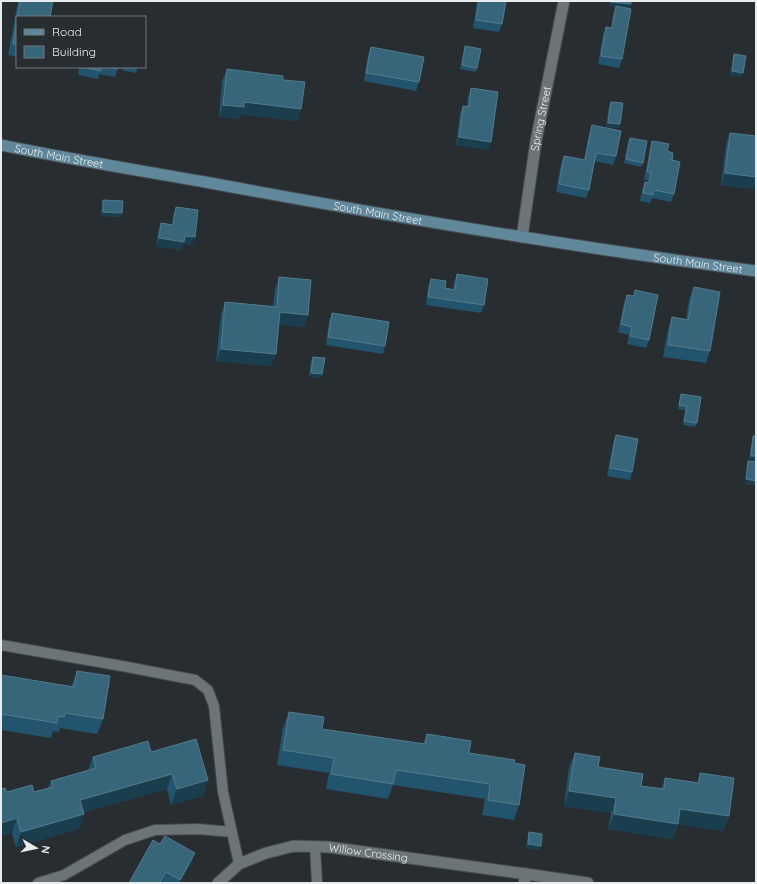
<svg xmlns="http://www.w3.org/2000/svg" width="757" height="884" font-family="Quicksand,sans-serif">
  <style>
    .lines { fill: none; stroke-linecap: round; stroke-linejoin: round }
    .service-casing { stroke: #44494c; stroke-width: 12 }
    .minor-casing { stroke: #44494c; stroke-width: 13 }
    .secondary-casing { stroke: #44494c; stroke-width: 13 }
    .service { stroke: #6d7478; stroke-width: 10 }
    .minor { stroke: #6d7478; stroke-width: 11 }
    .secondary { stroke: #60879a; stroke-width: 11 }
    .wall { fill: #22556d }
    .shaded-wall { fill: #1b3e4f }
    .building { fill: #37667b; stroke: #537b8d }
    .labels { text-anchor: middle; stroke-width: 4; stroke-linejoin: round; paint-order: stroke }
    .street-label { font-size: 11px; fill: #e8ecef; stroke: #272d31 }
  </style>
  <rect width="100%" height="100%" fill="#272d31"/>
  <g class="lines">
    <g class="service-casing">
      <path id="service" d="M1,645L122,666L195,680L208,690L214,706L223,792L239,864
        M315,847L317,883
        M38,883L64,875L125,840L155,830L198,829L232,832"/>
    </g>
    <g class="minor-casing">
      <g id="minor">
        <path id="s1" d="M522,237L536,141L564,1"/>
        <path id="s2" d="M218,883L239,864L266,853L294,846L328,847L526,874"/>
        <path d="M524,883L526,874L588,883"/>
      </g>
    </g>
    <g class="secondary-casing">
      <g id="secondary">
        <path id="s3" d="M1,145C69,159 137,170 205,182C388,216 572,247 756,271"/>
      </g>
    </g>
    <use href="#service" class="service"/>
    <use href="#minor" class="minor"/>
    <use href="#secondary" class="secondary"/>
  </g>
  <path class="wall" d="M18,1H53L17,17V57L8,55Z
    M477,1H506L502,24L499,32L473,28Z
    M610,1H631L629,8L622,59L619,68L598,64L603,35L606,27L611,28L613,14L616,7L609,6Z
    M465,46L477,68L476,72L460,69L464,50Z
    M371,47L419,82L416,91L364,81L368,55Z
    M734,54L742,77L730,75L733,59Z
    M17,59V67L16,66Z
    M79,67H118L115,77L99,74L98,79L78,75Z
    M123,67H138L136,73L122,70Z
    M227,69L283,80L301,109L297,121L241,114L239,119L219,117L222,81Z
    M471,88L488,150L456,145L460,114L463,106H467L468,96Z
    M611,102L620,124L619,128L606,127L609,106Z
    M592,125L616,156L613,165L594,161L589,190L586,198L556,192L561,164L564,156L584,160L589,133Z
    M730,133L756,136V189L721,185L726,145Z
    M630,138L643,163L641,167L624,163L628,142Z
    M652,141L667,151L672,160L674,194L671,202L652,198L650,203L640,201L642,190L645,182H647L648,180H644L650,149Z
    M103,200L122,213L121,217L101,216L102,205Z
    M176,207L192,245L183,244L181,250L156,246L158,231L161,223L172,225L173,215Z
    M457,274L484,305L481,313L426,305L428,287L431,279L445,288L453,290L454,282Z
    M279,277L308,315L304,327L278,324L271,366L216,361L221,314L225,302L273,306L275,289Z
    M694,287L710,351L706,363L663,357L668,329L672,317L686,319L689,299Z
    M635,290L649,340L646,348L627,344L629,335L618,332L624,303L627,295L633,296Z
    M332,313L385,346L383,354L326,345L329,321Z
    M313,357L322,374L321,378L309,377L311,361Z
    M681,394L697,423L695,427L683,425L685,410L678,409Z
    M616,435L632,472L630,480L607,476L613,443Z
    M753,436L756,461L749,460L752,440Z
    M748,461L756,485L745,484L747,465Z
    M77,671L103,719L97,734L60,728L59,732L53,731L51,738L1,730V675L71,687Z
    M289,712L322,729L423,744L427,734L469,753L514,763L519,805L514,820L482,815L485,799L393,785L388,799L326,789L329,773L277,765L283,727Z
    M151,752L208,780L203,796L171,805L167,789L84,812V814L79,829L16,847L12,833L7,792H34L48,788L51,781L88,770L93,757Z
    M575,753L598,767L641,786L661,789L665,778L697,783L700,773L729,816L723,831L678,824L673,839L608,829L611,813L564,806L569,768Z
    M529,832L539,850L526,848L528,836Z
    M191,864L180,883H129Z"/>
  <path class="shaded-wall" d="M610,2L631,4L629,8L609,6Z
    M732,71L743,73L742,77L730,75Z
    M244,102L301,109L297,121L241,114L239,119L219,117L223,105Z
    M608,123L620,124L619,128L606,127Z
    M459,137L491,142L488,150L456,145Z
    M725,173L756,177V189L721,185Z
    M103,212L122,213L121,217L101,216Z
    M185,236L195,237L192,245L183,244L181,250L156,246L159,238Z
    M280,312L308,315L304,327L275,324Z
    M221,349L276,354L271,366L216,361Z
    M311,373L322,374L321,378L309,377Z
    M751,456H756V461L749,460Z
    M746,479L756,481V485L745,484Z
    M172,774L167,789L75,815L80,800Z
    M208,780L203,796L171,805L177,789Z
    M569,791L616,798L611,813L564,806Z
    M680,809L729,816L723,831L678,824L673,839L608,829L614,814Z
    M84,814L79,829L16,847L21,832Z
    M17,818L12,833L1,836V823Z
    M528,844L541,846L539,850L526,848Z
    M195,853L191,864L180,883H178L180,880Z
    M166,872L162,883H160Z"/>
  <path class="building" d="M20,1H53L50,17H17Z
    M479,1H506L502,24L476,20Z
    M611,1H631V4L610,2Z
    M616,6L631,9L622,59L601,56L606,27L612,28Z
    M17,19V44H13Z
    M465,46L481,49L477,68L462,65Z
    M371,47L424,57L419,82L366,73Z
    M734,54L746,56L743,73L732,71Z
    M81,67H101V71Z
    M107,67H118V69Z
    M227,69L283,76V80L305,82L301,109L244,102V107L223,105Z
    M471,88L498,92L491,142L459,137L463,106L469,107Z
    M611,102L623,103L620,124L608,123Z
    M592,125L621,131L616,156L596,153L589,190L559,184L564,156L585,160Z
    M730,133L756,136V177L725,173Z
    M630,138L647,141L643,163L626,159Z
    M652,141L669,144L667,151L673,153L672,160L680,162L674,194L654,190L653,195L643,193L645,182L649,183L651,172H647Z
    M103,200L123,201L122,213L103,212Z
    M176,207L198,210L195,237L185,236L184,242L159,238L161,223L173,225Z
    M457,274L488,279L484,305L428,297L431,279L446,281L445,288L455,290Z
    M279,277L311,280L308,315L280,312L276,354L221,349L225,302L277,307Z
    M694,287L720,292L710,351L668,345L672,317L688,320Z
    M635,290L658,295L649,340L630,336L632,327L621,324L627,295L634,296Z
    M332,313L389,322L385,346L328,337Z
    M313,357L325,358L322,374L311,373Z
    M681,394L701,397L697,423L684,421L687,406L679,405Z
    M616,435L638,439L632,472L610,468Z
    M753,436H756V456H751Z
    M748,461L756,462V481L746,479Z
    M77,671L110,676L103,719L65,713L64,717L58,716L57,723L1,714V675L74,687Z
    M289,712L324,717L322,729L425,744L427,734L471,741L469,753L515,760L514,763L525,765L519,805L488,800L490,784L396,770L393,784L331,774L334,758L283,750Z
    M196,739L208,780L177,789L172,774L80,800L84,814L21,832L17,818L1,823V789L5,788L7,792L32,785L34,792L53,787L51,781L96,768L93,757L148,741L151,752Z
    M575,753L600,757L598,767L643,774L641,786L664,789L665,778L699,783L700,773L734,778L729,816L680,809L678,824L614,814L616,798L569,791Z
    M529,832L542,834L541,846L528,844Z
    M165,836L195,853L180,880L166,872L160,883H129L153,840L160,844Z"/>
  <g class="labels">
    <g class="street-label">
      <text dy="4" stroke="none"><textPath href="#s1" startOffset="120">Spring Street</textPath></text>
      <text dy="4" stroke="none"><textPath href="#s3" startOffset="59">South Main Street</textPath></text>
      <text dy="4" stroke="none"><textPath href="#s3" startOffset="383">South Main Street</textPath></text>
      <text dy="4" stroke="none"><textPath href="#s3" startOffset="707">South Main Street</textPath></text>
      <text dy="4" stroke="none"><textPath href="#s2" startOffset="161">Willow Crossing</textPath></text>
    </g>
  </g>
  <rect width="757" height="884" fill="none" stroke="#e8ecef" stroke-width="4"/>
  <rect x="16" y="16" width="130" height="52" fill="#272d31" stroke="#74797d"/>
  <rect x="24" y="29" width="20" height="6" fill="#60879a" stroke="#74797d"/>
  <text x="52" y="36" font-size="12" fill="#e8ecef">Road</text>
  <rect x="24" y="46" width="20" height="12" fill="#37667b" stroke="#74797d"/>
  <text x="52" y="56" font-size="12" fill="#e8ecef">Building</text>
  <g transform="translate(36 848) rotate(99)" stroke="#272d31" stroke-width="3" paint-order="stroke">
  <path d="M0-3L7 15L0 10L-7 15Z" fill="#e8ecef"/>
  <text y="-6" font-size="11" font-weight="bold" text-anchor="middle" fill="#e8ecef">N</text>
  </g>
</svg>
